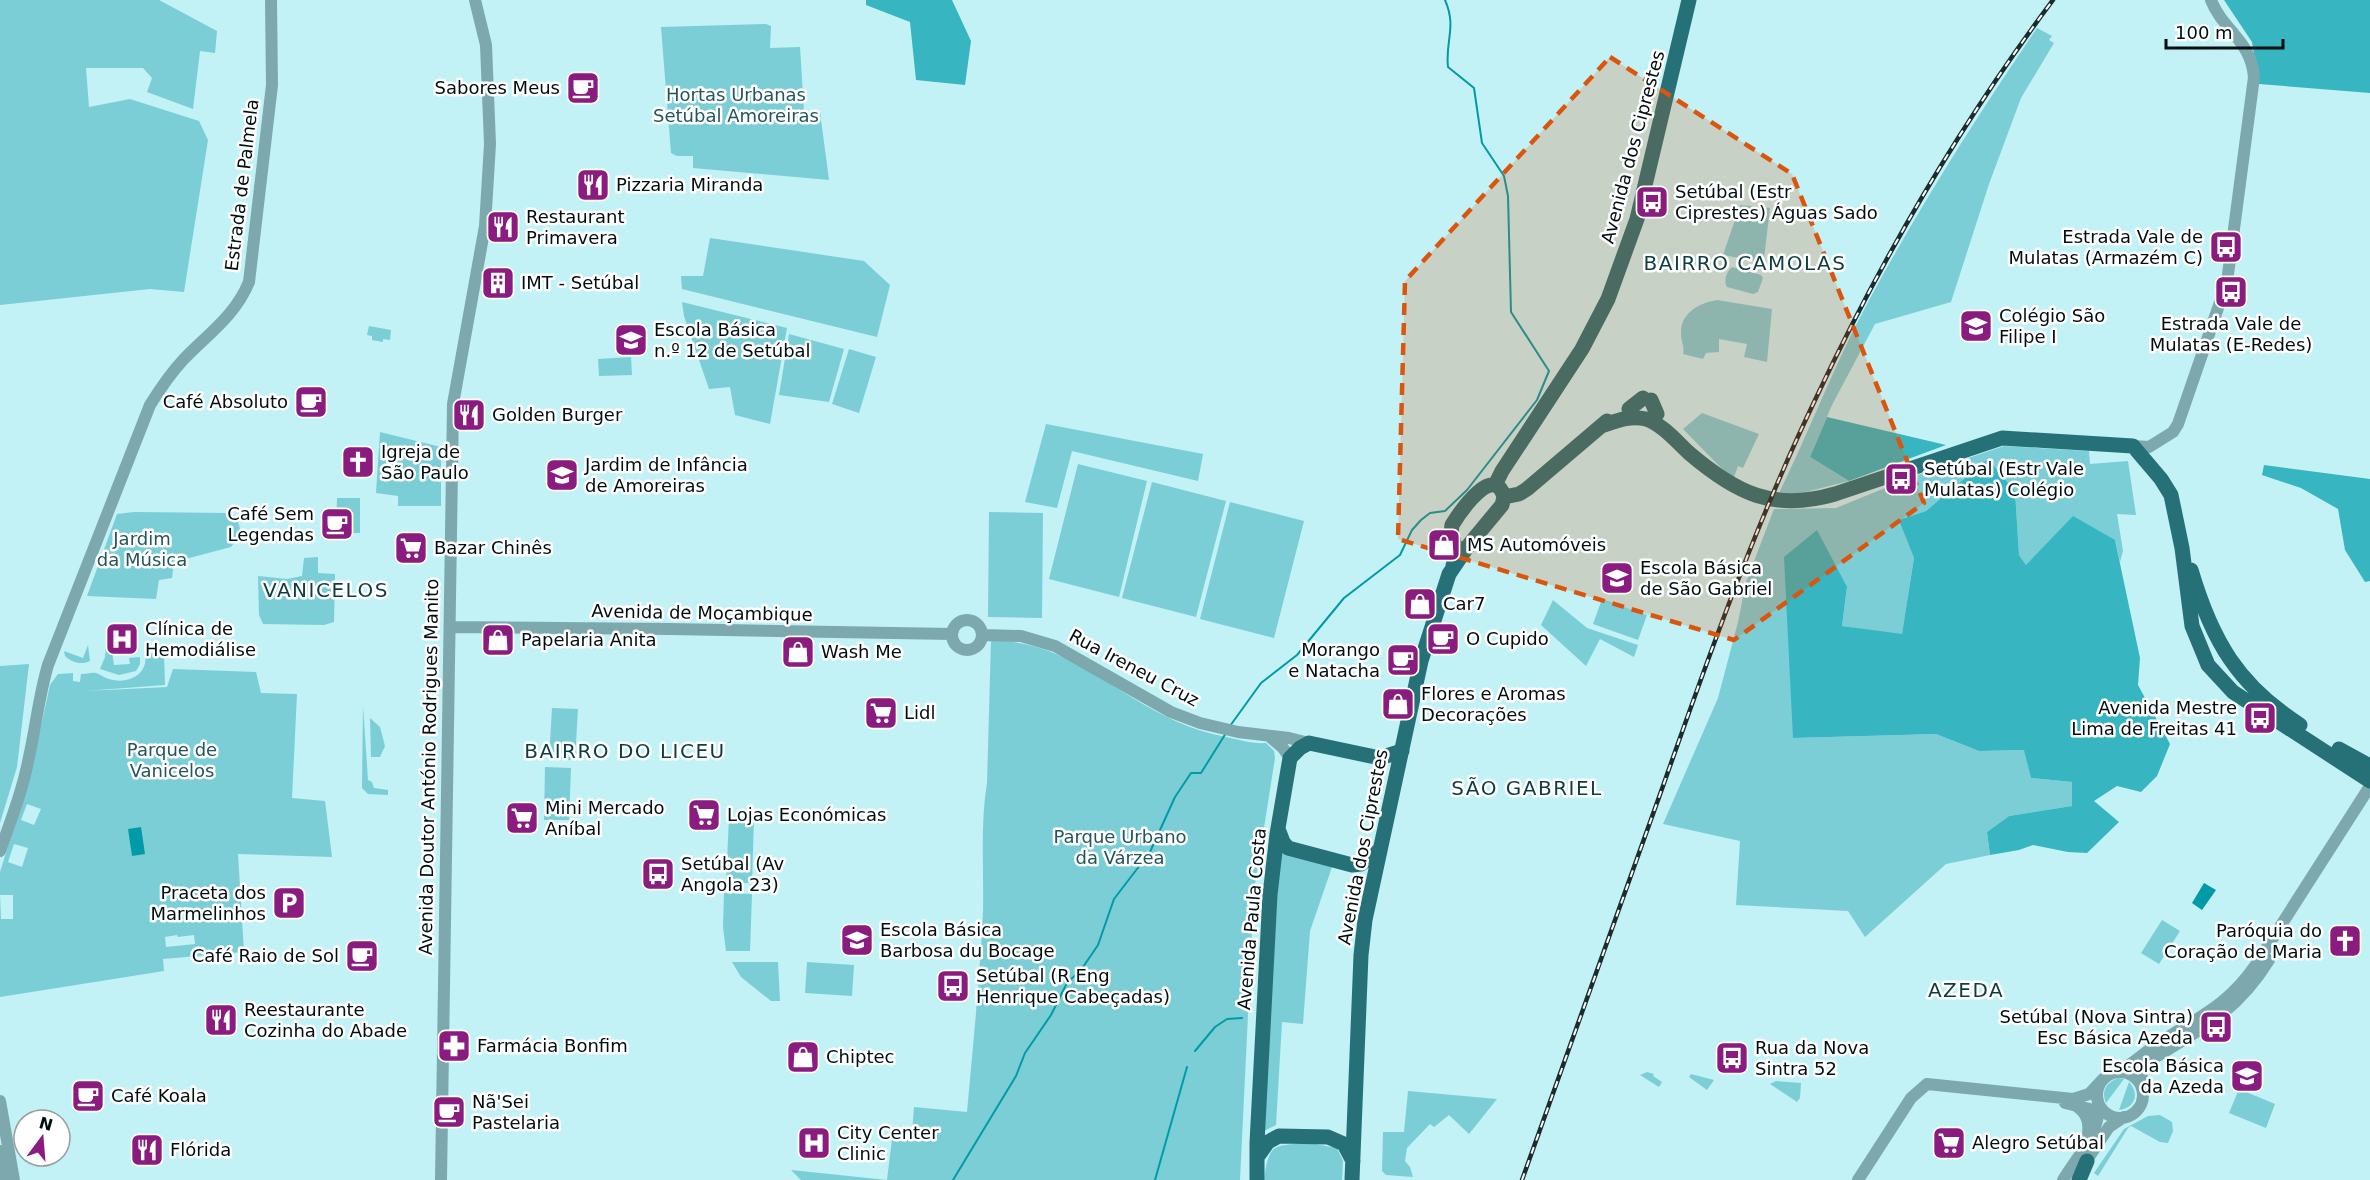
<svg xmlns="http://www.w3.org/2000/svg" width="2370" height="1180" font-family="'DejaVu Sans',sans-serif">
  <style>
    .green { fill: #7bced6; fill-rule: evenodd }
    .forest { fill: #37b5c0 }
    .water { fill: #009ba6 }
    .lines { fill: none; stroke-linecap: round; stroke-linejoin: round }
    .stream { stroke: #009ba6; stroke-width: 2 }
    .minor { stroke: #7da9ae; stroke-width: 12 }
    .major { stroke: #267178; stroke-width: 15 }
    .rail-casing { stroke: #1b2c2f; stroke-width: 4.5 }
    .rail { stroke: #fff; stroke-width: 2; stroke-dasharray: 7; stroke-linecap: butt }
    .marked { fill: #dc550c; fill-opacity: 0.2; stroke: #dc550c; stroke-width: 4.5; stroke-dasharray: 12 8; stroke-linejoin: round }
    .labels { text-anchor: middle; stroke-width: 5; stroke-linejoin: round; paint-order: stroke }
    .poi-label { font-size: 18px; fill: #010e10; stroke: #fff; text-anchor: start }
    .park-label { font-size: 18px; fill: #23565b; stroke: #fff }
    .street-label { font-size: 18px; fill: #010e10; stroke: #fff }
    .neighbourhood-label { font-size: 20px; letter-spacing: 1.5px; fill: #0e3c40; stroke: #fff }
  </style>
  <rect width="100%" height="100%" fill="#c2f1f6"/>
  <path class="green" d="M0,0H159L217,31L215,53L200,51L193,109L147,92L152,78L143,68H86L89,107L130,99L199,121L208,140L184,292L150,289L0,305Z
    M766,24L771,26L770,48L800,47L804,111L820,112L829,180L693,168V156H677L671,153L661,27Z
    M2037,28L2052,36L2049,40L2054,43L2021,98L1989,184L1951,302L1875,324L1832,405L1810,457L1849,481L1798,494L1779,493C1806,438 1828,381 1855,327C1909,223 1971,125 2037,28Z
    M1740,205L1770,208L1764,259L1761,262L1723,255Z
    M710,238L864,261L890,285L877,337L682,289L681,276H703Z
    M1732,267L1761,275L1763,278L1758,292L1753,294L1727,287C1723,281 1727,271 1732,267Z
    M1717,300L1772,309L1767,362L1744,357L1747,344L1719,339V352L1706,353L1703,359L1683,354C1685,347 1681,342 1681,334C1680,313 1699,303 1717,300Z
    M682,302L787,328L770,424L735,415L730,387L709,389L684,316Z
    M369,326L391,330L390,340L383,339V342L372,340V336L367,335Z
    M789,334L844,349L829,402L779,395Z
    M849,349L876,357L859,413L832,404Z
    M631,357L632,375L599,376L598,359Z
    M1702,413L1759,434L1743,468L1738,466L1734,477L1727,474L1683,429Z
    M1046,424L1203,454L1198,481L1072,451L1057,508L1025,502Z
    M380,432L441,447V506H398V496L376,493Z
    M2004,446L2089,451L2090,464L2128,461L2136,515L2117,514L2123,551L2120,562L2115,540L2026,565L2019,555L2015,491L1989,460L1926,511L1900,520L1914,558L1902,635L1842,626L1847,587L1793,738L1936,734L1979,751L2025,750L2031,778L2072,782V806L2009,816L1987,832L1990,855L1946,864L1865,937L1848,911L1736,905L1740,841L1663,824L1718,698L1738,622L1746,582L1774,509L1836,508L1912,477Z
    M1078,464L1147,481L1119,597L1049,579Z
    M1152,482L1226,501L1196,617L1122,598Z
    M337,498H360V533H336Z
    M1230,502L1304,521L1274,638L1200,619Z
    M134,512L229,513L238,521L241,533L231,547L174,562L172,578L159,580L156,599L87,596L117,514Z
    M989,512L1043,513L1042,618L988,617Z
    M318,557V573L335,574L334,622L324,625L263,624L259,615L258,576L287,579L302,576L304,558Z
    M1602,599L1647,615L1638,640L1593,624Z
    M1553,600L1587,628L1638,645L1634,657L1600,639L1586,666L1541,625Z
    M991,640C1011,641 1030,644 1049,651C1114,678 1153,723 1226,737C1239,740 1253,744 1266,743L1274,751L1275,758L1254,891L1240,1180H801L791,1170L887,1180L893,1131L912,1133L914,1107L967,1112C973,1045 980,978 983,911C984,869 980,825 987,783Z
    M88,645L90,661C82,665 72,663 65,656L64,651L83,658Z
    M111,646L114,665L130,664L129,658L140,657V664L136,671L119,675L100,669L105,657L106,647Z
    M164,653L165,685L85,691L167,687L173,669L256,672L261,693L297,694L292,798L325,801L332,857L238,854L244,952L163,959L164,971L0,997V872L31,772L50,685L58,674L73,673V681L80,682L81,674C86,674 92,672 96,673C100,674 104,678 109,679C127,685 149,675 145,654ZM27,804L41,809L34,825L21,820ZM14,844L28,848L22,867L8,862ZM0,895H13V919H1ZM177,935L178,937L194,935L195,944L166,947L165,937Z
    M29,664L17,767L0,823V666Z
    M363,706L368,780L372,782L374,788L388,790V795L368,794L362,788Z
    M552,708L578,709L575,760L549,759Z
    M370,718L380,727L385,746L380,757H371Z
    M545,767L571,768L569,820H544Z
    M729,817H754L752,883H726Z
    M1280,845L1332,867L1310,931L1303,1024L1282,1022L1276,1125L1264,1131Z
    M724,893L752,894L750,951H726L723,927Z
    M2162,920L2180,931L2159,964L2141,953Z
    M732,962H778L780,1001H771L741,977Z
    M807,962L854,965L852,996L805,993Z
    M1647,1072L1654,1074L1653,1076L1662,1082L1659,1087L1640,1075Z
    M1691,1074L1714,1080L1707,1090L1689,1077Z
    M2118,1078L2124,1079L2106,1103C2101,1091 2106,1083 2118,1078Z
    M1776,1081L1801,1083L1800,1098L1797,1102L1770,1084Z
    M2129,1082C2140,1094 2135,1108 2119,1110Z
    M2239,1089L2275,1104L2266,1128L2229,1113Z
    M1408,1091L1497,1099L1469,1134L1449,1115L1434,1127L1430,1124L1407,1148L1405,1161L1410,1167L1413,1177L1386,1175L1382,1171L1383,1132H1404Z
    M2160,1115L2172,1122L2173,1131L2168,1143L2160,1142L2131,1126L2128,1128L2098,1176L2094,1173L2124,1129L2148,1116Z
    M1310,1143L1337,1148L1343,1161L1342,1180H1264C1269,1141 1274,1146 1310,1143Z"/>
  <path class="forest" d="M866,0H952L971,41L965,85L916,80L910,22L866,5Z
    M2224,0H2370V93L2259,84L2252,42Z
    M1827,417L1946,445L1849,481L1810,457Z
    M1988,459L2015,491L2019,555L2026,565L2073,516L2115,540L2140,658L2138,685L2170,744L2157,776L2141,792L2117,786L2094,801L2119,822L2087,853L2068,852L2033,845L2019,850L1990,855L1987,832L2009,816L2072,806V782L2031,778L2024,750L1979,751L1936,734L1793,738L1784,557L1817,530L1847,587L1842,626L1902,634L1914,558L1899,520L1926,511Z
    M2264,465L2370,479V581L2365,582L2345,550L2338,509L2301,488L2262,475Z"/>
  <path class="water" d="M141,827L145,854L132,856L128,829Z
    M2204,883L2216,890L2202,910L2192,903Z"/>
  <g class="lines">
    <path class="stream" d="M1230,726L1261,683L1297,655L1344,598L1400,555L1412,530L1421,520L1430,513L1445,511L1467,490L1537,400L1549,371L1511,312L1508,196L1504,176L1482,143L1474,88L1448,67C1445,41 1457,27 1445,0
      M1195,1051L1215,1027L1227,1019L1242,1018
      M953,1180L1016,1076L1025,1053L1051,1015L1067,983L1081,970L1098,945L1114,899L1150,852L1175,797L1191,773H1201L1226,733
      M1155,1180L1187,1067"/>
    <path class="minor" d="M2133,446L2149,447L2173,432L2178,424L2227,282L2254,77C2251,40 2223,31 2211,0
      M952 635a15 15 0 1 1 30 0a15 15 0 1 1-30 0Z
      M450,627L669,629L952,634
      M982,635L1021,636L1055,646L1171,712L1200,723L1238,732L1289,738L1309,743
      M1269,736L1283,748L1290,758
      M0,851C11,820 23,789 29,757C36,726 39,695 48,665L150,405C160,389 170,374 183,360C208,334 235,316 249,282L272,85L271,0
      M2097 1095a23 23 0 1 1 46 0a23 23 0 1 1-46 0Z
      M2113,1072C2128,1068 2137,1059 2149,1050C2190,1020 2224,1011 2255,966L2370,786
      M2141,1084L2142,1071L2149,1061C2201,1029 2236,1013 2269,960
      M0,1101L14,1180
      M2065,1103L2106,1113
      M2076,1106C2089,1114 2090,1126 2087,1141
      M0,1151L4,1180
      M2083,1166L2109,1127L2124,1117
      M441,1180L453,404L485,226L490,144L486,45L475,0
      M1858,1180L1911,1098L1927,1084L2073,1099L2089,1094L2103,1079
      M2063,1180C2078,1155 2102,1132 2098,1102"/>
    <path class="major" d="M1651,400L1657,414
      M1629,409L1643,398
      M1601,426C1616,421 1630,415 1646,419C1663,425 1676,441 1689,453C1736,493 1773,512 1835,494L2002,438L2133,446L2161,479L2171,495L2182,548L2192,626L2208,665L2233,692L2370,781
      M1495,485L1502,471L1582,349L1608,299L1637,219L1689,0
      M1504,497L1519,494L1527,489L1607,421
      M2191,570C2212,641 2238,685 2300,725
      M2339,749L2370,766
      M1278,829L1283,842L1288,848L1352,865L1361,864L1380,850
      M1258,1156L1268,1142L1279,1136L1328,1137L1344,1144L1353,1161
      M1257,1180V1143L1270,895L1277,834L1290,758L1300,748L1309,743L1380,758L1402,751
      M1352,1180L1361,955L1365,920L1421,661L1449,574L1468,546L1502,505L1504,497C1494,462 1460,512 1452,525L1451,533L1456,549L1453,566
      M2079,1180L2087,1161"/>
    <g class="rail-casing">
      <path id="rail" d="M1522,1180C1569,1049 1616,918 1663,786C1709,655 1756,523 1816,398C1882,258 1961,123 2053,0"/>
    </g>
    <use href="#rail" class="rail"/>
  </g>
  <path class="marked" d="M1610,57L1792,174L1924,503L1734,640L1398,539L1405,281Z"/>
  <defs>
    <g id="cafe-square" transform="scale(1.725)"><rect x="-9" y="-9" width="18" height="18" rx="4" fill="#8a1b7f" stroke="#fff"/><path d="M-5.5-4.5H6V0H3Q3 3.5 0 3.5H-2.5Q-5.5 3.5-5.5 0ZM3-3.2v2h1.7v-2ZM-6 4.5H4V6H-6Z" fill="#fff"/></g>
    <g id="restaurant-square" transform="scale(1.725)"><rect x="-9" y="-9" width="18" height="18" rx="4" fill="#8a1b7f" stroke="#fff"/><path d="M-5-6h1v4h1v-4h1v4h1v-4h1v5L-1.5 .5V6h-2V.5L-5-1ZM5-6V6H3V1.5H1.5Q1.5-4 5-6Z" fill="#fff"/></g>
    <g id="bus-square" transform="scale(1.725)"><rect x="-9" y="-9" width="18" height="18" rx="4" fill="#8a1b7f" stroke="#fff"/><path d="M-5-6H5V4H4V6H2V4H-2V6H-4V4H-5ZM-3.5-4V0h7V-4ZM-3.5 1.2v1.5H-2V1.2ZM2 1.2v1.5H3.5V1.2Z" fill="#fff"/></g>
    <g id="building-square" transform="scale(1.725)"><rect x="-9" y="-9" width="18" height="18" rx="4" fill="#8a1b7f" stroke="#fff"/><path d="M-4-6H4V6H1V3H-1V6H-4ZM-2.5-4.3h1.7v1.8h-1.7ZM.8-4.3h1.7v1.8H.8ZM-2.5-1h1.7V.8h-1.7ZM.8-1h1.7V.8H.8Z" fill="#fff"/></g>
    <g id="school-square" transform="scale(1.725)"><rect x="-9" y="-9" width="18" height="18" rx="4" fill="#8a1b7f" stroke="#fff"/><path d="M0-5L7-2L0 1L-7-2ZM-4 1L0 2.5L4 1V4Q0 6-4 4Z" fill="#fff"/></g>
    <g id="church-square" transform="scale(1.725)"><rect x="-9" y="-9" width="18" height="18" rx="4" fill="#8a1b7f" stroke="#fff"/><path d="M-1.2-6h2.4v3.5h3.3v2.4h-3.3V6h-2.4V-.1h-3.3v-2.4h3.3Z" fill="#fff"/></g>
    <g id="shop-square" transform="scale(1.725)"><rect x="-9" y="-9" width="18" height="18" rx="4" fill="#8a1b7f" stroke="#fff"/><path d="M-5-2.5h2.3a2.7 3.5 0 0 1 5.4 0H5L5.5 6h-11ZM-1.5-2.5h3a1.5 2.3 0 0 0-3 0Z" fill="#fff"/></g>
    <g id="supermarket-square" transform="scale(1.725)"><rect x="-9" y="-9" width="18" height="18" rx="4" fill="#8a1b7f" stroke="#fff"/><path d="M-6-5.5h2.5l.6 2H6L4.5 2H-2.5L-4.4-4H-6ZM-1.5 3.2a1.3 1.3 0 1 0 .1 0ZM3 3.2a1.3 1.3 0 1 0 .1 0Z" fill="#fff"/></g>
    <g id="hospital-square" transform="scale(1.725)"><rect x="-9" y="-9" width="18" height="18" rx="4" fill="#8a1b7f" stroke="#fff"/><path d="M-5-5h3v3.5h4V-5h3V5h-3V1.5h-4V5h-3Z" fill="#fff"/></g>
    <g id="parking-square" transform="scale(1.725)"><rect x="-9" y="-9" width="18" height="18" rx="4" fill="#8a1b7f" stroke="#fff"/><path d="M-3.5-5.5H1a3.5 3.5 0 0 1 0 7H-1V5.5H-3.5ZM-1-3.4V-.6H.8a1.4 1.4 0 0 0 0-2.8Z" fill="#fff"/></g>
    <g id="pharmacy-square" transform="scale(1.725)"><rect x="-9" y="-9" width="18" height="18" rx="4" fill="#8a1b7f" stroke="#fff"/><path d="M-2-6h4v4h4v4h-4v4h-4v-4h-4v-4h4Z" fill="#fff"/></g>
  </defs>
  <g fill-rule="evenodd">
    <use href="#cafe-square" x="583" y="88"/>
    <use href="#restaurant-square" x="593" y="185"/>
    <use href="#bus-square" x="1652" y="202"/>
    <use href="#restaurant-square" x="503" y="227"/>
    <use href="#bus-square" x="2226" y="247"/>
    <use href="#building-square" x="498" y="283"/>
    <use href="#bus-square" x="2231" y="292"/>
    <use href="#school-square" x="1976" y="326"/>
    <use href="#school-square" x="631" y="340"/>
    <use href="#cafe-square" x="311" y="402"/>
    <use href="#restaurant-square" x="469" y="415"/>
    <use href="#church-square" x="358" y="462"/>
    <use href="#school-square" x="562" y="475"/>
    <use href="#bus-square" x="1901" y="479"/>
    <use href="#cafe-square" x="337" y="524"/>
    <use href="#shop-square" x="1444" y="545"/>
    <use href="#supermarket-square" x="411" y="548"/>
    <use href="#school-square" x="1617" y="578"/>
    <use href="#shop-square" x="1420" y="604"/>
    <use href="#hospital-square" x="122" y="639"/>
    <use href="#cafe-square" x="1443" y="639"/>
    <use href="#shop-square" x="498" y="640"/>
    <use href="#shop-square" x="798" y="652"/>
    <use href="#cafe-square" x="1403" y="660"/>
    <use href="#shop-square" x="1398" y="704"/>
    <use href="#supermarket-square" x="881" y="713"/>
    <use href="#bus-square" x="2260" y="718"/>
    <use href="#supermarket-square" x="704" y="815"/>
    <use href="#supermarket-square" x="522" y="818"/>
    <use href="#bus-square" x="658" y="874"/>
    <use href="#parking-square" x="289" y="903"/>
    <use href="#school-square" x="857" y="940"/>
    <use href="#church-square" x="2345" y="941"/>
    <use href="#cafe-square" x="362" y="956"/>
    <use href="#bus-square" x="953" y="986"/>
    <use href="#restaurant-square" x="221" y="1020"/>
    <use href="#bus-square" x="2216" y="1027"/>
    <use href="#pharmacy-square" x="454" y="1046"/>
    <use href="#shop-square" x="803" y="1057"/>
    <use href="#bus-square" x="1732" y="1058"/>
    <use href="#school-square" x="2247" y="1076"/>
    <use href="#cafe-square" x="88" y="1096"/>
    <use href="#cafe-square" x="449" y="1112"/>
    <use href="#hospital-square" x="814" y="1143"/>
    <use href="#supermarket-square" x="1949" y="1143"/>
    <use href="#restaurant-square" x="147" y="1150"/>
  </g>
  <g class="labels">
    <g class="poi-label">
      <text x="560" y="94" text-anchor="end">Sabores Meus</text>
      <text x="616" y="191">Pizzaria Miranda</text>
      <text x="1675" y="198">Setúbal (Estr<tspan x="1675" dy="21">Ciprestes) Águas Sado</tspan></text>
      <text x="526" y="223">Restaurant<tspan x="526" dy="21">Primavera</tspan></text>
      <text x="2203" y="243" text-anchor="end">Estrada Vale de<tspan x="2203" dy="21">Mulatas (Armazém C)</tspan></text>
      <text x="521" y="289">IMT - Setúbal</text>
      <text x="1999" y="322">Colégio São<tspan x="1999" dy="21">Filipe I</tspan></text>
      <text x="2231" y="330" text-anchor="middle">Estrada Vale de<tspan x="2231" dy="21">Mulatas (E-Redes)</tspan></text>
      <text x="654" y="336">Escola Básica<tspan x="654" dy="21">n.º 12 de Setúbal</tspan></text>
      <text x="288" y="408" text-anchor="end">Café Absoluto</text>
      <text x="492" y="421">Golden Burger</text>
      <text x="381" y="458">Igreja de<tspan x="381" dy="21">São Paulo</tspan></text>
      <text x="585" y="471">Jardim de Infância<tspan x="585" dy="21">de Amoreiras</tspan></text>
      <text x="1924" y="475">Setúbal (Estr Vale<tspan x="1924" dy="21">Mulatas) Colégio</tspan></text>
      <text x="314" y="520" text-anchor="end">Café Sem<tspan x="314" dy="21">Legendas</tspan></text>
      <text x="1467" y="551">MS Automóveis</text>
      <text x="434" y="554">Bazar Chinês</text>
      <text x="1640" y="574">Escola Básica<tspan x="1640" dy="21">de São Gabriel</tspan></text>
      <text x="1443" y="610">Car7</text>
      <text x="145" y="635">Clínica de<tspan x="145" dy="21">Hemodiálise</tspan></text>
      <text x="1466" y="645">O Cupido</text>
      <text x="521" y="646">Papelaria Anita</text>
      <text x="1380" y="656" text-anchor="end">Morango<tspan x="1380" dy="21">e Natacha</tspan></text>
      <text x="821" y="658">Wash Me</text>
      <text x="1421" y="700">Flores e Aromas<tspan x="1421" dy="21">Decorações</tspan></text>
      <text x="2237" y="714" text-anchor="end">Avenida Mestre<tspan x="2237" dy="21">Lima de Freitas 41</tspan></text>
      <text x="904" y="719">Lidl</text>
      <text x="545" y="814">Mini Mercado<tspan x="545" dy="21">Aníbal</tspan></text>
      <text x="727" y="821">Lojas Económicas</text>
      <text x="681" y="870">Setúbal (Av<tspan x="681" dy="21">Angola 23)</tspan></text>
      <text x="266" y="899" text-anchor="end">Praceta dos<tspan x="266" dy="21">Marmelinhos</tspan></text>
      <text x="880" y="936">Escola Básica<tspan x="880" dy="21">Barbosa du Bocage</tspan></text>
      <text x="2322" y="937" text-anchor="end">Paróquia do<tspan x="2322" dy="21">Coração de Maria</tspan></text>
      <text x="339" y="962" text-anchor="end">Café Raio de Sol</text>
      <text x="976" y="982">Setúbal (R Eng<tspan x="976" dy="21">Henrique Cabeçadas)</tspan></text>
      <text x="244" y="1016">Reestaurante<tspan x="244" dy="21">Cozinha do Abade</tspan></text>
      <text x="2193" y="1023" text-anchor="end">Setúbal (Nova Sintra)<tspan x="2193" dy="21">Esc Básica Azeda</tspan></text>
      <text x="477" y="1052">Farmácia Bonfim</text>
      <text x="1755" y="1054">Rua da Nova<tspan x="1755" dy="21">Sintra 52</tspan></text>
      <text x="826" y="1063">Chiptec</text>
      <text x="2224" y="1072" text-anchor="end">Escola Básica<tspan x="2224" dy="21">da Azeda</tspan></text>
      <text x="111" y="1102">Café Koala</text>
      <text x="472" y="1108">Nã'Sei<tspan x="472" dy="21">Pastelaria</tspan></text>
      <text x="837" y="1139">City Center<tspan x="837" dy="21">Clinic</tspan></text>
      <text x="1972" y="1149">Alegro Setúbal</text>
      <text x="170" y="1156">Flórida</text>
    </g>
    <g class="park-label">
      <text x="736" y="101">Hortas Urbanas<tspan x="736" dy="21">Setúbal Amoreiras</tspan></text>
      <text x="142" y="545">Jardim<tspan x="142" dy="21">da Música</tspan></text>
      <text x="172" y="756">Parque de<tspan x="172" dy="21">Vanicelos</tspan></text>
      <text x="1120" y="843">Parque Urbano<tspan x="1120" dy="21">da Várzea</tspan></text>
    </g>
    <g class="street-label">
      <text transform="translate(1633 147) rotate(-75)" y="6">Avenida dos Ciprestes</text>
      <text transform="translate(242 185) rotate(-83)" y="6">Estrada de Palmela</text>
      <text transform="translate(702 613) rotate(1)" y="6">Avenida de Moçambique</text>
      <text transform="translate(1134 668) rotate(28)" y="6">Rua Ireneu Cruz</text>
      <text transform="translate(429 767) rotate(-89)" y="6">Avenida Doutor António Rodrigues Manito</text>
      <text transform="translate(1363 847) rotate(-79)" y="6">Avenida dos Ciprestes</text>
      <text transform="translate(1252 919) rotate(-85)" y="6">Avenida Paula Costa</text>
    </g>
    <g class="neighbourhood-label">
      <text x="1745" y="270">BAIRRO CAMOLAS</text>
      <text x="326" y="597">VANICELOS</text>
      <text x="625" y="758">BAIRRO DO LICEU</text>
      <text x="1527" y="795">SÃO GABRIEL</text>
      <text x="1966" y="997">AZEDA</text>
    </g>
  </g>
  <g transform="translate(42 1138) rotate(16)"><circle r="28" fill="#ffffff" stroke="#999f9f" stroke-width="1.5"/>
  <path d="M0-4.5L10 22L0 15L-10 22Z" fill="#8a1b7f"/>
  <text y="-9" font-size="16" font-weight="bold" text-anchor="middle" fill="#010e10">N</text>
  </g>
  <path d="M2166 39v9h117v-9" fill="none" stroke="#010e10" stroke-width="3"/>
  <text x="2175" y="39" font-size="18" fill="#010e10" stroke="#ffffff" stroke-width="4.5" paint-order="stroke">100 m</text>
</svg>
